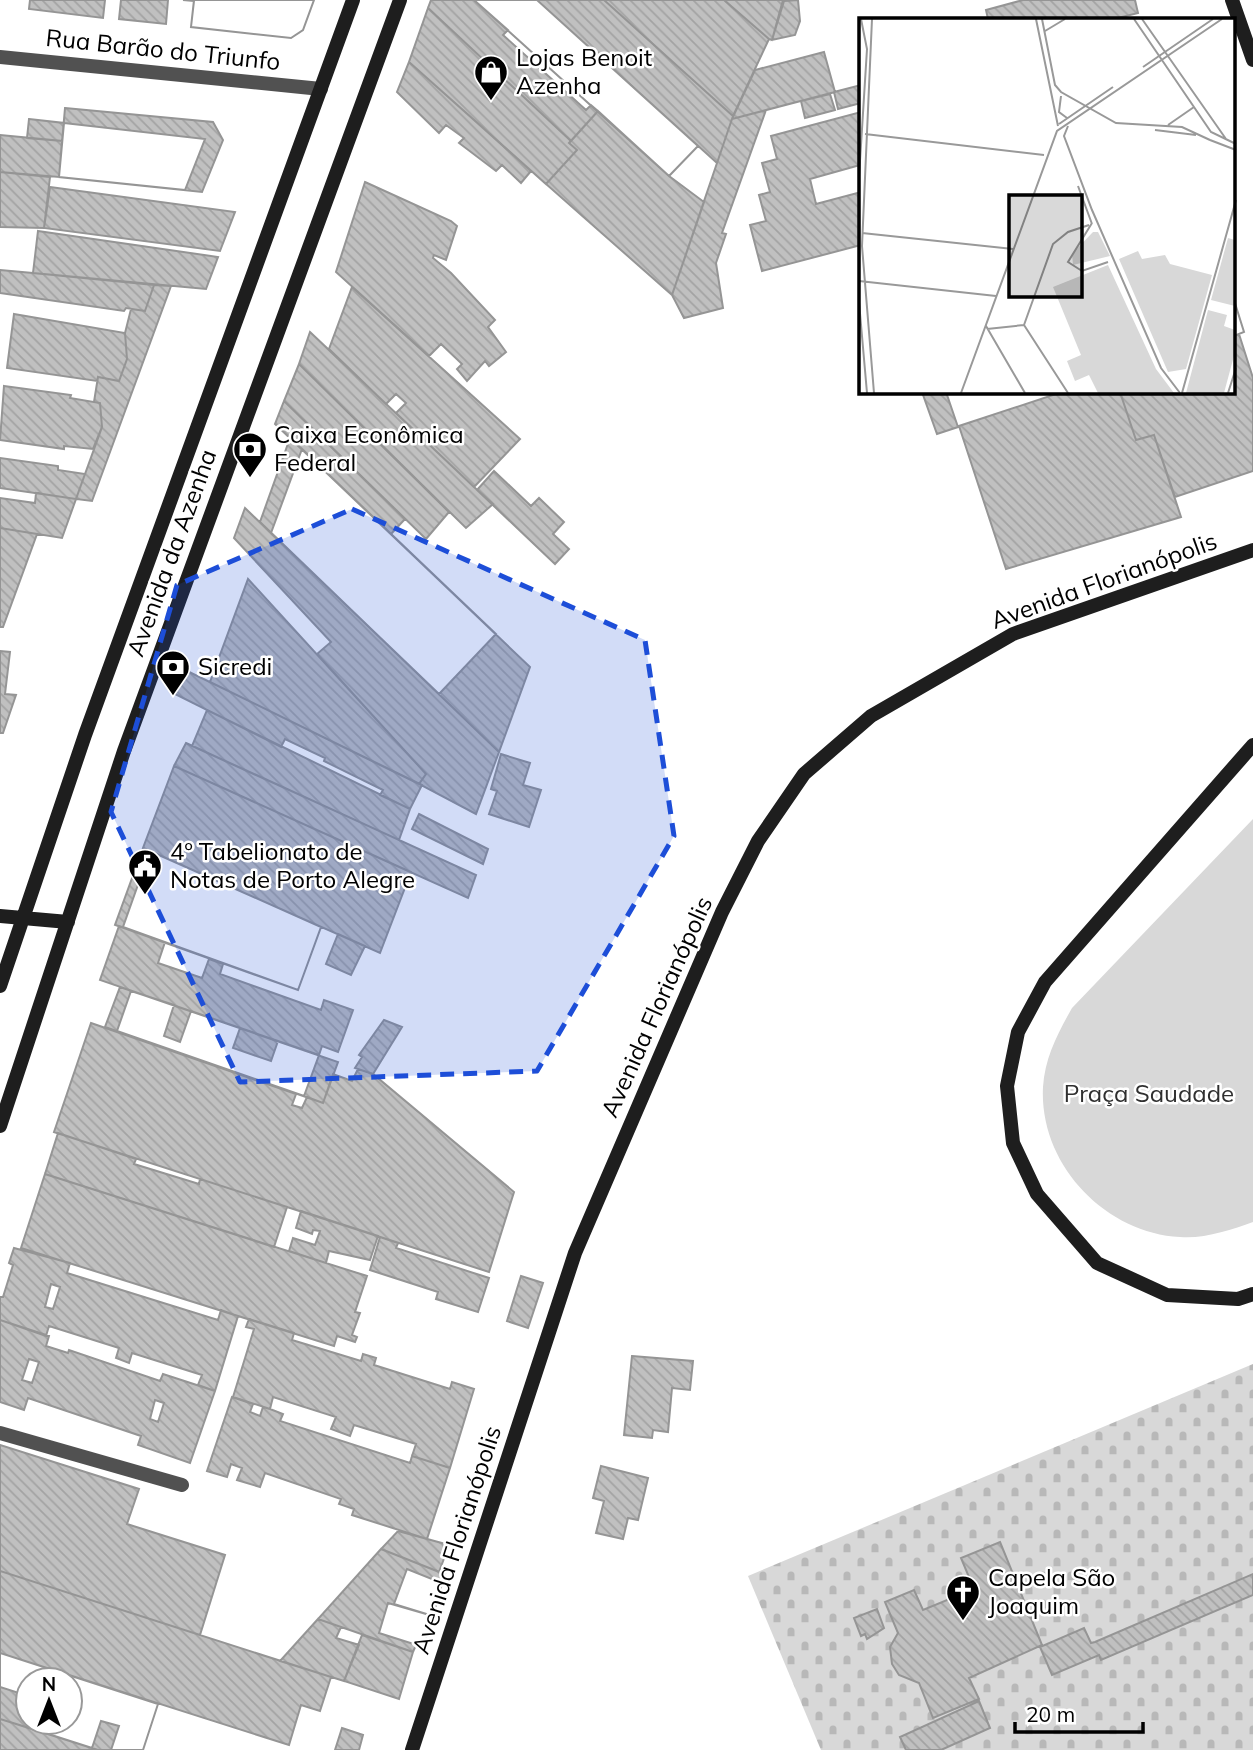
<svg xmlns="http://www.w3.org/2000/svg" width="1253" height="1750" font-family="Mulish,sans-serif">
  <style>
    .cemetery { fill: url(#cemetery-stones) }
    .green { fill: #d8d8d8 }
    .building { fill: url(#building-back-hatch); stroke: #959595; stroke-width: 2; fill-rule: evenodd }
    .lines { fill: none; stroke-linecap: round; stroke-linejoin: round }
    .street { stroke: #515151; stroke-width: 14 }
    .secondary { stroke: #1e1e1e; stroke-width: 14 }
    .marked { fill: #1d4ed8; fill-opacity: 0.2; stroke: #1d4ed8; stroke-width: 5; stroke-dasharray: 14 9; stroke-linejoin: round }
    .labels { text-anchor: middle; stroke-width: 5; stroke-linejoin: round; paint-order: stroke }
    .street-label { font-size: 24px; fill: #000; stroke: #fff }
    .poi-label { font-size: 24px; fill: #000; stroke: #fff; text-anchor: start }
    .park-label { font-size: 24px; fill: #2f2f2f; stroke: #fff }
    .inset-road { fill: none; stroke: #999; stroke-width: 2 }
    .view { fill: #000; fill-opacity: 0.15; stroke: #000; stroke-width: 3.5 }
    .inset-edge { fill: none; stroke: #000; stroke-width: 3.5 }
  </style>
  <defs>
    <pattern id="cemetery-stones" width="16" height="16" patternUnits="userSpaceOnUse" patternTransform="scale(1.75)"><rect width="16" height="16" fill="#d8d8d8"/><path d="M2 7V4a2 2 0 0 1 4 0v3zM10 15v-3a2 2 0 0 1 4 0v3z" fill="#b8b8b8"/></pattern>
    <pattern id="building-back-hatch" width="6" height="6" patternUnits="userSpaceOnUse" patternTransform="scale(1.75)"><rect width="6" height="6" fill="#c0c0c0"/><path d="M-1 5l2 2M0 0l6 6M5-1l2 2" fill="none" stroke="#a3a3a3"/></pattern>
  </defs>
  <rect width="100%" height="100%" fill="#fff"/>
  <path class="cemetery" d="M1253,1364V1750H821L748,1576Z"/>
  <path class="green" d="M1253,819V1222C1231,1230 1204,1239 1180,1237C1105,1233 1039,1164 1043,1087C1045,1057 1058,1033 1072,1008Z"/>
  <path class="building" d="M30,0H105L103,18L29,9Z
    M121,0H168L166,24L119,19Z
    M183,0H314L303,30L291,38L191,27L194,1Z
    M194,0H314L303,30L291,38L191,27Z
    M431,0H474L508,30L503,35L586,110L591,105L598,111L571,141L428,8Z
    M474,0H537L698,146L669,176Z
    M474,0H537L698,146L669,176Z
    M537,0H604L733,116L717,163Z
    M604,0H724L769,39L733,116Z
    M724,0H783L772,40L769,39Z
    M798,0L800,21L795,35L772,40L784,1Z
    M1023,0H1135L1138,13L1114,19H988L986,10Z
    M428,8L571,141L569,143L577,150L546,184L409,62Z
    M824,52L835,92L732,119L755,70Z
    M409,62L531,171L521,183L502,165L496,171L459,143L464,138L446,125L439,133L397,92Z
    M861,85V103L838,109L834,92Z
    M830,94L835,110L805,118L801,101Z
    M65,108L213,122L223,140L202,192L59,177Z
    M766,110L722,233L726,234L716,263L723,308L684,318L672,295L732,119Z
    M598,111L669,176L704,202L672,295L546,184L577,150L569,143Z
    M861,112V169L860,165L810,179L816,204L861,192V245L762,271L750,225L766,221L759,195L770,192L762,163L777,159L771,136Z
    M29,119L64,123L62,141L27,138Z
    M64,123L205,139L185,190L59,177Z
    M0,135L62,141L59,177L0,172Z
    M0,172L50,177L44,228L0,227Z
    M365,182L451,221L457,226L446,260L434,255L433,258L451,273L495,320L488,327L506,352L489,366L485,361L467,381L457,369L462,364L441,344L429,356L336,272Z
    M50,187L235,212L220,251L44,228Z
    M38,231L218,257L206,289L33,273Z
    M0,270L33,273L154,285L145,311L126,308L124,311L0,293Z
    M154,285L171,286L92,501L76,499L102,427L100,403L94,402L98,377L119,381L127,359L125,333L131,309L145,311Z
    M352,287L520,439L474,487L396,413L406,403L396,394L386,404L329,349Z
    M1234,300L1244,332L1234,336Z
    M1234,300L1244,332L1234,336Z
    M14,314L125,333L127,359L119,381L98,377L97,381L7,368Z
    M310,332L474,487L493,504L466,528L299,364Z
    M1239,334L1253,378V471L1175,497L1154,435L1136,440L1120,392H1234V336Z
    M299,364L449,512L426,539L284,401Z
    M4,386L71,395L70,398L100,403L102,427L93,449L64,446V449L0,440Z
    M922,392H946L958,427L937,434Z
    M1062,392H1120L1136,440L1154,435L1181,517L1006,569L959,426Z
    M284,401L405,519L391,534L275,424Z
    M290,438L530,667L499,752L260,522Z
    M302,449L496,634L439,694L271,533Z
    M0,458L58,466V470L85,474L76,499L0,488Z
    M494,471L531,506L539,498L564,522L553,534L569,549L555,564L477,490Z
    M36,493L76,499L62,538L0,528V498L35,503Z
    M245,508L499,752L476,814L419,784L426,774L317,654L331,642L234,538Z
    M0,528L37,534L3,627H0Z
    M248,579L426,774L419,784L210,682Z
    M0,651L10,652L5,694L16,695L3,733H0Z
    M185,670L422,785L410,809L380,795L383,790L324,761L325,758L285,739L281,747L175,694Z
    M207,710L410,809L399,840L192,746Z
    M186,743L476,875L468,898L174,766Z
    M501,754L530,763L523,785L541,790L529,827L489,814L497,791L491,789Z
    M174,766L411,872L380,953L143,848Z
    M419,814L488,849L483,864L412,829Z
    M143,848L321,927L298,990L115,925Z
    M150,851L321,927L298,990L123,927Z
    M119,926L165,942L158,963L202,978L209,959L223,964L220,974L321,1010L324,1000L353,1010L338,1052L322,1046L319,1055L100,980Z
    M338,934L365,946L351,975L326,964Z
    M120,987L338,1062L323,1103L105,1027Z
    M131,991L174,1005L164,1036L180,1042L191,1011L240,1028L233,1048L271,1061L278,1041L319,1055L304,1096L117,1031Z
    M384,1020L402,1027L373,1074L355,1068L362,1057L359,1055Z
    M91,1023L296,1094L292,1105L302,1108L307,1097L323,1103L333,1074L352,1081L358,1069L373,1074L514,1192L489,1272L54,1132Z
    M58,1133L136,1159L134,1164L199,1184L200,1179L287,1207L274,1247L45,1174Z
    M45,1174L367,1276L355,1312L360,1313L352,1335L357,1337L355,1342L337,1336L334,1346L21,1248Z
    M301,1211L378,1236L370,1260L329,1251L326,1263L289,1251L293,1238L315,1245L320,1231L313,1230L312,1234L296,1228Z
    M380,1237L398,1243L396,1248L489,1278L478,1312L436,1299L438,1292L370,1270Z
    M14,1248L70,1263L67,1273L218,1320L221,1310L238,1316L215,1391L198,1385L202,1375L132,1353L129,1363L116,1358L119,1348L49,1326L46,1336L0,1320V1297H3L13,1265L9,1263ZM51,1284L60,1287L53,1309L45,1307Z
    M521,1276L543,1283L528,1328L507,1321Z
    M249,1319L294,1333L292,1340L361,1361L363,1354L376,1358L374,1365L450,1389L452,1382L474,1389L450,1468L412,1456L416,1444L354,1425L350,1436L331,1429L336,1417L273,1397L270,1409L233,1397L254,1329L246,1327Z
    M0,1320L49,1336L46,1346L68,1353L69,1350L160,1381L163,1374L215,1391L190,1463L138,1445L141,1436L28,1398L24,1410L0,1402ZM29,1359L39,1362L32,1383L22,1380ZM155,1400L164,1403L158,1422L150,1419Z
    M632,1356L693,1361L690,1390L672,1388L668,1432L653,1430L652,1438L624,1435Z
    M232,1397L253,1404L250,1412L260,1416L263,1407L270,1409L283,1414L280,1421L410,1463L412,1456L450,1468L427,1539L352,1515L354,1509L339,1504L341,1499L265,1473L260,1487L237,1480L242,1468L231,1464L227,1477L207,1471Z
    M0,1445L139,1489L127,1524L225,1555L200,1635L0,1571Z
    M601,1466L648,1478L638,1520L628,1518L623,1539L596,1533L604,1501L593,1498Z
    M398,1531L449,1545L439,1572L381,1549Z
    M1000,1542L1042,1645L969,1678L979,1699L933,1718L919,1683L899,1675L892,1664L890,1647L898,1633L885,1602L914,1590L923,1610L974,1589L961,1558Z
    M381,1549L445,1574L423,1647L416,1645L413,1652L318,1619Z
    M407,1569L442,1583L433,1616L394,1604Z
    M0,1571L331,1677L320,1711L301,1705L289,1745L0,1653Z
    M1253,1574V1595L1101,1660L1099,1655L1052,1675L1040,1647L1084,1628L1091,1643L1095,1642Z
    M388,1603L433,1616L423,1647L379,1633Z
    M877,1609L884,1628L867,1639L865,1634L861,1636L854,1618Z
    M318,1619L341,1627L336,1638L359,1645L344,1681L280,1661Z
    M362,1635L413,1652L399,1699L344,1681Z
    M0,1653L158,1704L143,1750H98L0,1719ZM28,1680H70V1722H28Z
    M0,1653L158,1704L143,1750H111L119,1726L101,1721L92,1748L39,1731L41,1722H70V1680H28V1696L0,1687Z
    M979,1701L990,1728L941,1750H906L900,1737Z
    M0,1719L39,1731L98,1750H0Z
    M342,1728L363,1735L359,1750H335Z"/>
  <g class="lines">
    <path class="street" d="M0,57L321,89
      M0,1433L182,1485"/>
    <path class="secondary" d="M1232,0L1253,60
      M1253,745L1045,982L1018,1032L1007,1086L1013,1143L1037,1194L1097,1263L1167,1295L1238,1299L1253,1294
      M0,916L68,922
      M0,986L85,735L353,0
      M0,1126L124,751L400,0
      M412,1750L575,1253L722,912L758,841L804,774L871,716L1013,634L1253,550"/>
  </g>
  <path class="marked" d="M352,509L645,640L674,836L537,1071L240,1082L111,812L177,585Z"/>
  <defs>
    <g id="shop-pin" transform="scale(1.75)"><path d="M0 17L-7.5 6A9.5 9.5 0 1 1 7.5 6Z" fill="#000" stroke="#fff"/><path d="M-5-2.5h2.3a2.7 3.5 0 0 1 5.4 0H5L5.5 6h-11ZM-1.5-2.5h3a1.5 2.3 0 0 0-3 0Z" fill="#fff"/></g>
    <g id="bank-pin" transform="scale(1.75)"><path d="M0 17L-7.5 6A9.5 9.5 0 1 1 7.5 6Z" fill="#000" stroke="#fff"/><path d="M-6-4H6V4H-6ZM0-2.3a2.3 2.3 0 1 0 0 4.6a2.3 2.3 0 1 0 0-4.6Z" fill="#fff"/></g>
    <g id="civic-pin" transform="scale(1.75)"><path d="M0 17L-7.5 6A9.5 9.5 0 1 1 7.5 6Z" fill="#000" stroke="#fff"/><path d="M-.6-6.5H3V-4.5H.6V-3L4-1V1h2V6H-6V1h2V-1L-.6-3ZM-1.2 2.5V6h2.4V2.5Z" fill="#fff"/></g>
    <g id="church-pin" transform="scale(1.75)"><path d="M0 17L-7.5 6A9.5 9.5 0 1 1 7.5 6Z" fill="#000" stroke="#fff"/><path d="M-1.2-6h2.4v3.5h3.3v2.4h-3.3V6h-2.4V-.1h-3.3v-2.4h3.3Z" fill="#fff"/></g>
  </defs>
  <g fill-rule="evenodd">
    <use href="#shop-pin" x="491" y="72"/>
    <use href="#bank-pin" x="250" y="449"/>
    <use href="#bank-pin" x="173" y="667"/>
    <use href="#civic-pin" x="145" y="866"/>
    <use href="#church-pin" x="963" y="1592"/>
  </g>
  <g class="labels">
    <g class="street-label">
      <text transform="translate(163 50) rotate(6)" y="8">Rua Barão do Triunfo</text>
      <text transform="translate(172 553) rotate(-70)" y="8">Avenida da Azenha</text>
      <text transform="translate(1104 581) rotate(-20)" y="8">Avenida Florianópolis</text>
      <text transform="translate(657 1007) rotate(-66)" y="8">Avenida Florianópolis</text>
      <text transform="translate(457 1540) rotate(-72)" y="8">Avenida Florianópolis</text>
    </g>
    <g class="poi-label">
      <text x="516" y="66">Lojas Benoit<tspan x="516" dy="28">Azenha</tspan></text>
      <text x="274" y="443">Caixa Econômica<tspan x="274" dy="28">Federal</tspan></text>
      <text x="198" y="675">Sicredi</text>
      <text x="170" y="860">4º Tabelionato de<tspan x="170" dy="28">Notas de Porto Alegre</tspan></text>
      <text x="988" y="1586">Capela São<tspan x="988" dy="28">Joaquim</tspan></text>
    </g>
    <g class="park-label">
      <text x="1149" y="1102">Praça Saudade</text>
    </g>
  </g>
  <g transform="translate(859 18)">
    <rect width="376" height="376" fill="#fff"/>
    <path d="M369,220L376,222V288L352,282ZM279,233L283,241L306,237L311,246L353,257L327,351L309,354L260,241ZM249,247L297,351L315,375H239L230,357L216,363L208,343L222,337L194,269ZM349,292L368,297L365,308L376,312V334L365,375H327Z" fill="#d8d8d8"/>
    <path d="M234,214H239L251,238L214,247L213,236Z" fill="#d8d8d8"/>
    <path class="inset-road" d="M13,1L3,228L15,375M177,1L199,108M183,1L196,67L202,74L257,105L323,109L351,122M275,1L352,114L377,126M283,1L367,121M186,13L206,1M284,49L354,1M202,78L200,94L208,100M200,106L254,69M309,107L335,89M209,108L205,118L233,192L302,350L321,375M296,112L337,117M6,116L185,137M351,122L377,132M0,159L8,31L2,1M219,168L233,206M233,205L209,244L223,253L249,244M3,215L154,231M0,263L137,278M0,284L8,375M165,307L194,226L209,214L230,207M165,307L209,375M127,308L166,375M128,311L165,307M102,375L198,113L363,1M323,375L377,182M369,375L377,350"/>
    <path class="view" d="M150,177H223V279H150Z"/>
    <rect width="376" height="376" class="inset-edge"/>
  </g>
  <g transform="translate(49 1701)"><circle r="33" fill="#ffffff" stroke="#999999" stroke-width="2"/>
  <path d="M0-5L12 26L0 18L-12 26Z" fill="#000000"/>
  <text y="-10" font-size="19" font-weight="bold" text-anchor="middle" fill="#000000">N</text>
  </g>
  <path d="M1015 1722v10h128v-10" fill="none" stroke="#000000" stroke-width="3.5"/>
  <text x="1026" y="1722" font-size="21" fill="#000000" stroke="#ffffff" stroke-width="5" paint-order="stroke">20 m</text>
</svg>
